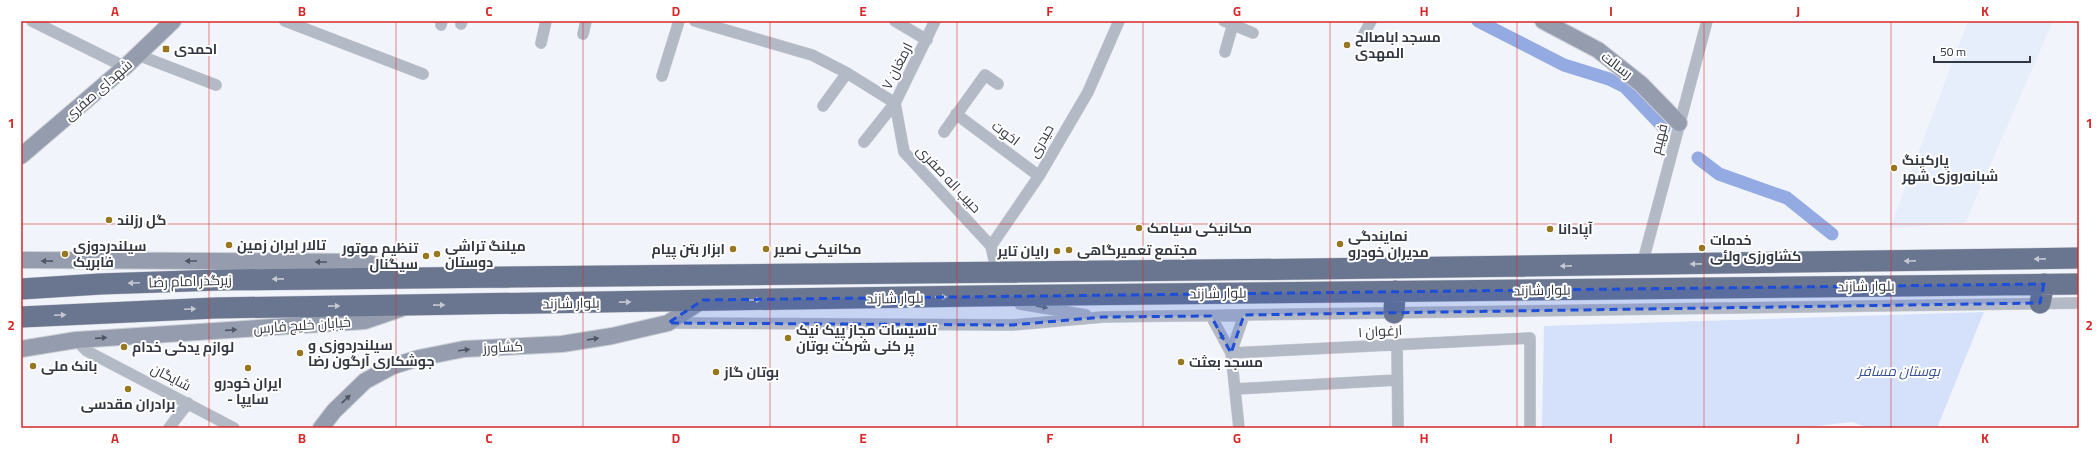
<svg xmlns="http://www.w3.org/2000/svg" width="2100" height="449" font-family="Georgia,Cairo,serif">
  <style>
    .built { fill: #e6edfb }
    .green { fill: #d5e1fb }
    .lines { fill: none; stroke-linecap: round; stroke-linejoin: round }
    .canal { stroke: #94aae3; stroke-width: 13 }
    .street-casing { stroke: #cbced5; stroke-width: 12 }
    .secondary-casing { stroke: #cbced5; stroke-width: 18 }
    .highway-casing { stroke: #cbced5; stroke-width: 22 }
    .street { stroke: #b4b9c6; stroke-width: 11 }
    .secondary { stroke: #949cae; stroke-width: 16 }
    .highway { stroke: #6a758f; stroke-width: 21 }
    .oneway { fill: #c3c8d2 }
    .oneway2 { fill: #4f5562 }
    .oneway3 { fill: #666b77 }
    .marked { fill: #1d4ed8; fill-opacity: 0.2; stroke: #1d4ed8; stroke-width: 3; stroke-dasharray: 8 5; stroke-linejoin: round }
    .grid { fill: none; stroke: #d62828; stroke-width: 1; stroke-opacity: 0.55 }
    .poi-dot { fill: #97771f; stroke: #fff; stroke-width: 1.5 }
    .labels { text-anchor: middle; stroke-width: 4; stroke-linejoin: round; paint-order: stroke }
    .poi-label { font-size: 14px; font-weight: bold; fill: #323742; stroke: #fff; text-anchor: start }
    .street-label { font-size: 14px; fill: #323742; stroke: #fff }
    .park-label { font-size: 14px; font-style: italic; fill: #384f94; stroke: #fff }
    .neatline { fill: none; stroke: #d62828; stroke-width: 1.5 }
    .grid-label { font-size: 13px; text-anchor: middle; font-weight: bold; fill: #d62828 }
  </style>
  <rect width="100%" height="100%" fill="#f1f4fa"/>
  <path class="built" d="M1968,21H2053L1965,223L1890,228Z"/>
  <path class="green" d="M1984,312L1937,428H1870L1852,422L1798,428H1542L1544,326Z"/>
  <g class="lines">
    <path class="canal" d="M1478,21L1564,65L1609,79L1625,87L1664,128
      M1698,158L1719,174L1787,198L1832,234"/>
    <g class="street-casing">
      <path id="street" d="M32,21L125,67
        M285,21L423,74
        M695,21L812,55L847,73L895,103L904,152L991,246
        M895,21L927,40
        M1224,21L1253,33
        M461,24L462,21
        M441,25L442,21
        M583,34L586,21
        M1364,34L1371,21
        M541,43L546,21
        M1225,52L1233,24
        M138,55L216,85
        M662,76L679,21
        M823,106L847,73
        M956,114L1039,176
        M944,132L985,75L998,84
        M864,142L895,103L935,21
        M1642,265L1707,21
        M997,273L991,246L1039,176L1088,92L1119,21
        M1020,304L1086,315
        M1211,316L1231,353L1239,428
        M668,323L1012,325L1103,317L2079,303
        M76,340L87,351L234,428
        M1397,345L1398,428
        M1231,353L1530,338V428
        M1231,353L1244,315
        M1235,389L1397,380
        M169,428L188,403"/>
    </g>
    <g class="secondary-casing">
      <path id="secondary" d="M1543,21L1598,50L1641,84L1679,123
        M21,156L125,67L173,21
        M21,260L365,262L405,274
        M21,349L76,340L365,321L400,309
        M321,428L334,411L365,381L393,366L419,358L464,349L562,344L612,336L668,323L703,300"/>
    </g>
    <g class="highway-casing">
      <path id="highway" d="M21,289L100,284L218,280L1309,269L2079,258
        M2040,303L2044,284
        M1394,313L1395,291
        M21,317L215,308L976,296L2079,284"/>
    </g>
    <use href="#street" class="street"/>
    <use href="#secondary" class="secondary"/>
    <use href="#highway" class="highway"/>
  </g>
  <defs><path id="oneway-solid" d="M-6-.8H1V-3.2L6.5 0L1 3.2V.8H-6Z"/></defs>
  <g class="oneway">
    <use href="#oneway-solid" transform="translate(2040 259) rotate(179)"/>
    <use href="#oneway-solid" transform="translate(1910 261) rotate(179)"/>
    <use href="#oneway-solid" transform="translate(1696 264) rotate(179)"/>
    <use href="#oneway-solid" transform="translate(1566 266) rotate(179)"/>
    <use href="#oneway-solid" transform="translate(278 279) rotate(179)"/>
    <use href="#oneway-solid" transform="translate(134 283) rotate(178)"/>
    <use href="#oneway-solid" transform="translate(941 297) rotate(-1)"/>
    <use href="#oneway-solid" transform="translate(755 300) rotate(-1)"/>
    <use href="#oneway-solid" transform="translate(625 302) rotate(-1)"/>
    <use href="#oneway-solid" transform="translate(439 305) rotate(-1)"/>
    <use href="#oneway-solid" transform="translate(334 306) rotate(-1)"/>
    <use href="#oneway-solid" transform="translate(190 309) rotate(-2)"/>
    <use href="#oneway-solid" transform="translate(60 315) rotate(-3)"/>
  </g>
  <g class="oneway2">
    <use href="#oneway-solid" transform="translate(47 261) rotate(-179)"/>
    <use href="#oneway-solid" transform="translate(191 261) rotate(-180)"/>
    <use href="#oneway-solid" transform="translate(321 262) rotate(-180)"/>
    <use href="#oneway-solid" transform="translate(231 330) rotate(-4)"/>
    <use href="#oneway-solid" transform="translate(101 338) rotate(-4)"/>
    <use href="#oneway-solid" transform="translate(593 339) rotate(-8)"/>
    <use href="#oneway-solid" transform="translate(464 350) rotate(-7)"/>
    <use href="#oneway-solid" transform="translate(346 399) rotate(-43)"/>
  </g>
  <g class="oneway3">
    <use href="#oneway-solid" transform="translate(1042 307) rotate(9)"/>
    <use href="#oneway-solid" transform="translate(1221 335) rotate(62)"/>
  </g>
  <path class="marked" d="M2044,284L2040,303L1244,315L1231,353L1211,316L1103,317L1012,325L668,323L703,300Z"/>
  <path class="grid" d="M209,21V428M396,21V428M583,21V428M770,21V428M957,21V428M1143,21V428M1330,21V428M1517,21V428M1704,21V428M1891,21V428M21,224H2079"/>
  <g class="poi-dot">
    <circle cx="1347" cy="45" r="4"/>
    <rect x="162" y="45" width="8" height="8" rx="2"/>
    <circle cx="1894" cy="168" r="4"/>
    <circle cx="109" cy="220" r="4"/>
    <circle cx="1139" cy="228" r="4"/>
    <circle cx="1550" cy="229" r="4"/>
    <circle cx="1340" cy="244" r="4"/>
    <circle cx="229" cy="245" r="4"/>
    <circle cx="1702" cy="248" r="4"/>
    <circle cx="733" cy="249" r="4"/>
    <circle cx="766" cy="249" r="4"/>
    <circle cx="1069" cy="250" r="4"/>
    <circle cx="1057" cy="251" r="4"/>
    <circle cx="65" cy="254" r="4"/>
    <circle cx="437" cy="254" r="4"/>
    <circle cx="426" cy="256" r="4"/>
    <circle cx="788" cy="338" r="4"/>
    <circle cx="124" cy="347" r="4"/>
    <circle cx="300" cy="353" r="4"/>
    <circle cx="1181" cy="362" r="4"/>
    <circle cx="33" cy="366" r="4"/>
    <circle cx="248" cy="368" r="4"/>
    <circle cx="716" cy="372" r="4"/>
    <circle cx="128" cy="389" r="4"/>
  </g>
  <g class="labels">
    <g class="poi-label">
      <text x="1355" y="42">مسجد اباصالح<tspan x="1355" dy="16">المهدی</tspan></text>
      <text x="174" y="54">احمدی</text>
      <text x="1902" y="165">پارکینگ<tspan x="1902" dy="16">شبانه‌روزی شهر</tspan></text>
      <text x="117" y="225">گل رزلند</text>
      <text x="1147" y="233">مکانیکی سیامک</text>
      <text x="1558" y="234">آپادانا</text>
      <text x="1348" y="241">نمایندگی<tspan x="1348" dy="16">مدیران خودرو</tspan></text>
      <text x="1710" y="245">خدمات<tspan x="1710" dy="16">کشاورزی ولئی</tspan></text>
      <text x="237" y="250">تالار ایران زمین</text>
      <text x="73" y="251">سیلندردوزی<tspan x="73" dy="16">فابریک</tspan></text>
      <text x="445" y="251">میلنگ تراشی<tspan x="445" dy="16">دوستان</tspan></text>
      <text x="418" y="253" text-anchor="end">تنظیم موتور<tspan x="418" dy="16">سیگنال</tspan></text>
      <text x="725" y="254" text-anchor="end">ابزار بتن پیام</text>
      <text x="774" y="254">مکانیکی نصیر</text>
      <text x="1077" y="255">مجتمع تعمیرگاهی</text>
      <text x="1049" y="256" text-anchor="end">رایان تایر</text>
      <text x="796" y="335">تاسیسات مجاز پیک نیک<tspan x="796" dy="16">پر کنی شرکت بوتان</tspan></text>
      <text x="308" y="350">سیلندردوزی و<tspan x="308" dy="16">جوشکاری آرگون رضا</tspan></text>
      <text x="132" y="352">لوازم یدکی خدام</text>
      <text x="1189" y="367">مسجد بعثت</text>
      <text x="41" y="371">بانک ملی</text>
      <text x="724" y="377">بوتان گاز</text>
      <text x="248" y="388" text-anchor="middle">ایران خودرو<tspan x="248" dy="16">- سایپا</tspan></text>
      <text x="128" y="409" text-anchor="middle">برادران مقدسی</text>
    </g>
    <g class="street-label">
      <text transform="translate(1617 65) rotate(37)" y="5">رسالت</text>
      <text transform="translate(897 66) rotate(-63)" y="5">ارمغان ۷</text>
      <text transform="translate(98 90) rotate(-41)" y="5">شهدای صفری</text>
      <text transform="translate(1006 133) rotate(37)" y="5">اخوت</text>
      <text transform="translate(1659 139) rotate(-76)" y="5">فهیم</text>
      <text transform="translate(1041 141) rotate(-60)" y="5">حیدری</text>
      <text transform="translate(949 179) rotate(47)" y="5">حبیب اله صفری</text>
      <text transform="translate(190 281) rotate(-2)" y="5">زیرگذر امام رضا</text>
      <text transform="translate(1866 286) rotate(-1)" y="5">بلوار شازند</text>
      <text transform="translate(1542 290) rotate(-1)" y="5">بلوار شازند</text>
      <text transform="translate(1218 293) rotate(-1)" y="5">بلوار شازند</text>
      <text transform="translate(895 298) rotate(-1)" y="5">بلوار شازند</text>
      <text transform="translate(571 303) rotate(-1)" y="5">بلوار شازند</text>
      <text transform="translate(302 325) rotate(-4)" y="5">خیابان خلیج فارس</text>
      <text transform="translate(1380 331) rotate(-3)" y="5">ارغوان ۱</text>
      <text transform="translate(503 347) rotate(-3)" y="5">کشاورز</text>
      <text transform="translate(171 377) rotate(27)" y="5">شایگان</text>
    </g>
    <g class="park-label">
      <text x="1899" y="376">بوستان مسافر</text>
    </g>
  </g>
  <rect width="2100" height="449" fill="none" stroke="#ffffff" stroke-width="44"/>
  <path d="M1934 56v6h96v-6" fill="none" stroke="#323742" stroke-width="2"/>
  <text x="1940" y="56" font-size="12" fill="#323742" stroke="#ffffff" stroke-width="3" paint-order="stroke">50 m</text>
  <rect x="22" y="22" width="2056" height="405" class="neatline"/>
  <g class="grid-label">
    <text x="115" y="16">A</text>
    <text x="302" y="16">B</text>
    <text x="489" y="16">C</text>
    <text x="676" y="16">D</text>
    <text x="863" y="16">E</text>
    <text x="1050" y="16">F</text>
    <text x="1237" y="16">G</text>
    <text x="1424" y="16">H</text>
    <text x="1611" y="16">I</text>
    <text x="1798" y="16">J</text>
    <text x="1985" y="16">K</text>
    <text x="11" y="128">1</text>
    <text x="2089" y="128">1</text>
    <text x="11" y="330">2</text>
    <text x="2089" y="330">2</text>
    <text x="115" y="443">A</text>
    <text x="302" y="443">B</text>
    <text x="489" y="443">C</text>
    <text x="676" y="443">D</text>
    <text x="863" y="443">E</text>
    <text x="1050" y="443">F</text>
    <text x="1237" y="443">G</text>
    <text x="1424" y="443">H</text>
    <text x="1611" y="443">I</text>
    <text x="1798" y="443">J</text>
    <text x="1985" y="443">K</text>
  </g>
</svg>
